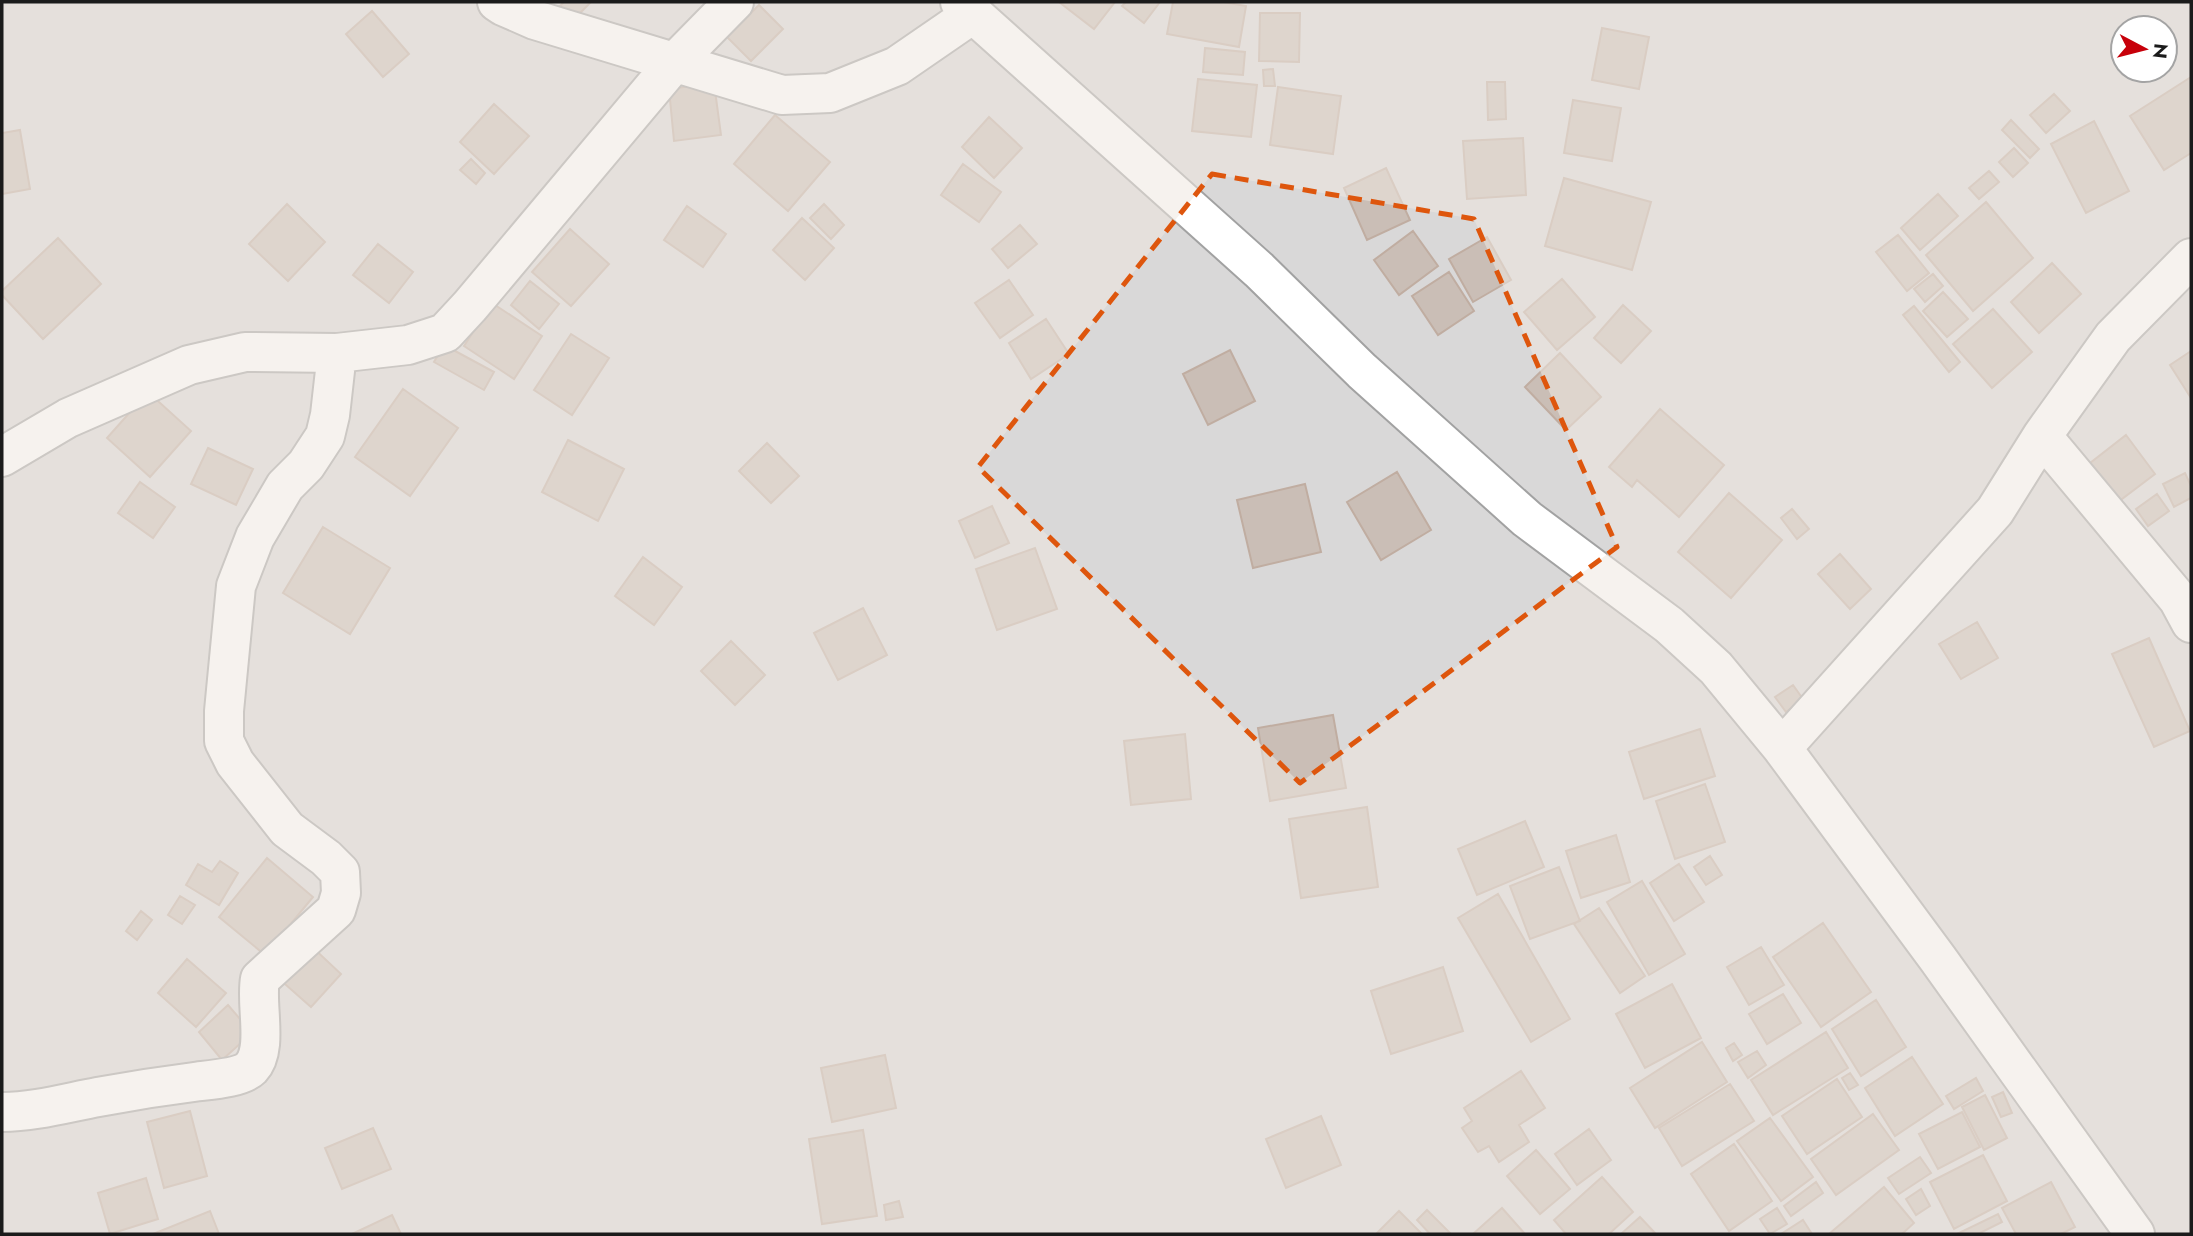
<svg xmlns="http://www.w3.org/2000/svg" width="2193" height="1236" font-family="Jost,sans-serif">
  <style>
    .residential { fill: #d9d8d8; fill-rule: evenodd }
    .building { fill: #cabeb6; stroke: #c0ada1; stroke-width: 2 }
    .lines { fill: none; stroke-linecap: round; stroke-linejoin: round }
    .minor-casing { stroke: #a2a2a2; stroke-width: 42 }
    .minor { stroke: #fff; stroke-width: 38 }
    .marked { fill: none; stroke: #de560d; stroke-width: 5; stroke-dasharray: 14 9; stroke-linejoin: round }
  </style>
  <rect width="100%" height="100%" fill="#eee8e0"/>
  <path class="residential" d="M2,2H2191V1234H2ZM2123,28H2165V70H2123Z"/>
  <path class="building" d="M564,2H591L574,19L560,6Z
    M1059,2H1115L1094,29Z
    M1126,2H1160L1144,23L1122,6Z
    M1173,2H1223L1246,6L1239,47L1167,34Z
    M759,5L783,29L751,61L727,37Z
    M372,11L409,54L383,77L346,34Z
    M1260,13H1300L1299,62L1259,61Z
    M1602,28L1649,37L1639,89L1592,80Z
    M1205,48L1245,52L1243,75L1203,72Z
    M1273,69L1275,86H1264L1263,70Z
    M2191,77V153L2164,170L2130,116Z
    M1198,79L1257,85L1251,137L1192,131Z
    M1487,82H1505L1506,119L1488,120Z
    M714,83L721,135L674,141L669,89Z
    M1278,87L1341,96L1333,154L1270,145Z
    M2054,94L2070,111L2046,133L2030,115Z
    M1573,100L1621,108L1612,161L1564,153Z
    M494,104L529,136L494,174L460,142Z
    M775,115L830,162L788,211L734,164Z
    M989,117L1022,148L994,178L962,147Z
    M2011,120L2039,149L2030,158L2002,130Z
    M2094,121L2129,191L2086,213L2051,144Z
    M20,130L30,189L2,194V133Z
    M1523,138L1526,195L1467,199L1463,141Z
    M2014,148L2028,163L2013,177L1999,162Z
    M471,159L485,173L476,184L460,170Z
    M963,164L1001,192L979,222L941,195Z
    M1386,168L1410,220L1367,240L1344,188Z
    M1989,171L1999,182L1979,199L1969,188Z
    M1564,178L1651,202L1632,270L1545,246Z
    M1938,194L1958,216L1920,250L1901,228Z
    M1986,202L2033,258L1973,311L1926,255Z
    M287,204L325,242L288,281L249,244Z
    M824,204L844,225L831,239L810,218Z
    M687,206L726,234L703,267L664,240Z
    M802,218L834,248L805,280L773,250Z
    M1020,225L1037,244L1008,268L992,249Z
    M570,229L609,264L571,306L532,272Z
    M1413,231L1438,266L1399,295L1374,260Z
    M1898,235L1929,273L1907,291L1876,252Z
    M1487,237L1511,280L1473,302L1449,259Z
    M58,238L101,284L43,339L2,295V291Z
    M378,244L413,272L389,303L353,275Z
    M2052,263L2081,294L2039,333L2011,302Z
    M1449,272L1474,311L1438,335L1412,296Z
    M1933,274L1943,286L1925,302L1914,289Z
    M1562,279L1595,317L1557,350L1524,312Z
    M1009,280L1033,315L1000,338L975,303Z
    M530,281L559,304L539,329L511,305Z
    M1943,292L1968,319L1947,337L1923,311Z
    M492,303L542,336L514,379L464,346Z
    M1623,305L1651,331L1621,363L1594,338Z
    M1914,306L1960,362L1949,372L1903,315Z
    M1993,309L2032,352L1992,388L1953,344Z
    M1046,319L1069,354L1031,379L1009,343Z
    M571,334L609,358L572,415L534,390Z
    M444,345L494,372L484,390L434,362Z
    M1230,350L1255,401L1208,425L1183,374Z
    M2191,351V398L2170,365Z
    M1560,353L1601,397L1566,430L1525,387Z
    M403,389L458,428L410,496L355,457Z
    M148,392L191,431L150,477L107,438Z
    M1660,409L1724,465L1679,517L1637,480L1632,487L1609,467Z
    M2126,435L2155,474L2114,505L2085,467Z
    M568,440L624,469L598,521L542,492Z
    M767,443L799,476L771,503L739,471Z
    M208,448L253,469L236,505L191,484Z
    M1397,472L1431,530L1381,560L1347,502Z
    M2185,473L2191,486V498L2174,507L2163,484Z
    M140,482L175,507L153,538L118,513Z
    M1305,484L1321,552L1253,568L1237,500Z
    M1729,493L1782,540L1731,598L1678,552Z
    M2157,494L2169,511L2148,526L2136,509Z
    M992,506L1009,543L975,558L959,521Z
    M1792,509L1809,529L1797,539L1781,518Z
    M323,527L390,568L350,634L283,593Z
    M1035,548L1057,609L997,630L976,569Z
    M1840,554L1871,589L1850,609L1818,574Z
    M643,557L682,587L654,625L615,596Z
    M863,608L887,655L838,680L814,633Z
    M1977,622L1998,658L1961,679L1939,644Z
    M2149,638L2190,731L2154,747L2112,654Z
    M731,641L765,675L735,705L701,671Z
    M1793,685L1803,699L1786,712L1775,697Z
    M1333,715L1346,788L1270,801L1258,728Z
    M1700,729L1715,776L1644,799L1629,752Z
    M1185,734L1191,799L1131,805L1124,741Z
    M1705,784L1725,842L1675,859L1656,801Z
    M1367,807L1378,887L1301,898L1289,819Z
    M1525,821L1544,867L1477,895L1458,849Z
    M1616,835L1630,882L1581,898L1566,851Z
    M1710,856L1722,875L1706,885L1694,867Z
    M267,858L313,897L265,955L219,917Z
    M220,861L238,873L219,905L186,885L198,864L212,872Z
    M1679,864L1704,902L1674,921L1650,883Z
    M1559,867L1580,921L1530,939L1510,886Z
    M1642,881L1685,954L1649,975L1607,902Z
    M1498,894L1570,1019L1531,1042L1458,918Z
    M180,896L195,905L182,924L168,915Z
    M1599,908L1645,976L1620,993L1574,924Z
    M141,911L152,920L137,940L126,931Z
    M1823,923L1871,992L1821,1027L1773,957Z
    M308,943L341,974L311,1007L277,977Z
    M1761,947L1784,985L1749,1005L1727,967Z
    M187,959L226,993L196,1027L158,993Z
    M1443,967L1463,1031L1391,1054L1371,991Z
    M1672,984L1701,1038L1645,1068L1616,1014Z
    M1783,994L1801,1023L1767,1044L1749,1014Z
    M1876,1000L1906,1047L1861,1076L1832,1029Z
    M228,1005L252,1033L222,1060L199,1032Z
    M1826,1032L1848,1068L1773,1115L1751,1080Z
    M1702,1042L1727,1082L1655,1128L1630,1088Z
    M1734,1043L1742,1055L1733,1061L1726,1048Z
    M1757,1051L1766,1065L1748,1078L1738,1062Z
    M885,1055L896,1108L832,1122L821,1068Z
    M1912,1057L1943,1104L1895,1136L1865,1088Z
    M1521,1071L1545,1108L1519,1125L1529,1142L1499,1162L1489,1146L1478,1152L1462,1128L1472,1121L1464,1108Z
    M1850,1073L1858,1085L1849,1090L1842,1078Z
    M1976,1078L1983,1091L1954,1109L1946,1096Z
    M1837,1079L1862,1117L1807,1154L1782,1116Z
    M1730,1084L1754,1121L1682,1166L1659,1128Z
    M2003,1092L2012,1113L2001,1117L1992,1097Z
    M1985,1095L2007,1138L1984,1150L1962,1107Z
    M190,1111L207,1176L164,1188L147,1122Z
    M1962,1112L1980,1147L1938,1169L1919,1134Z
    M1873,1114L1899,1150L1836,1195L1811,1159Z
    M1321,1116L1341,1165L1286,1188L1266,1139Z
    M1770,1118L1813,1177L1781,1201L1737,1141Z
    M373,1128L391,1169L342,1189L325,1148Z
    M1589,1129L1611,1160L1577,1185L1555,1154Z
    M863,1130L877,1216L822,1224L809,1139Z
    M1734,1144L1772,1201L1729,1231L1691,1174Z
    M1536,1150L1570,1189L1540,1214L1507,1176Z
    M1983,1155L2007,1201L1954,1229L1930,1182Z
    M1920,1157L1931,1173L1899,1194L1888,1178Z
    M1602,1177L1633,1212L1609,1234H1566L1554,1220Z
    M146,1178L158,1219L110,1234L98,1193Z
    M1816,1182L1823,1193L1791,1216L1784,1206Z
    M2051,1182L2075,1227L2061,1234H2016L2002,1208Z
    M1884,1187L1914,1223L1902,1234H1829Z
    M1921,1189L1930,1206L1916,1215L1906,1199Z
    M899,1201L903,1217L886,1220L884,1205Z
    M1502,1208L1525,1234H1473Z
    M1777,1208L1787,1224L1770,1234L1760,1219Z
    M1427,1210L1451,1234H1430L1417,1220Z
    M210,1211L219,1234H153Z
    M1399,1211L1422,1234H1376Z
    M1998,1214L2002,1222L1978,1234H1957Z
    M392,1215L401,1234H352Z
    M1640,1217L1656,1234H1621Z
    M1803,1220L1812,1234H1781Z"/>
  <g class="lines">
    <g class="minor-casing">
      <path id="minor" d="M497,2L503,6L535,20L782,95L830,93L897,66L974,13
        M960,2L1259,270L1362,371L1527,519L1669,625L1716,668L1782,748L1938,959L2135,1234
        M2042,436L2178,599L2191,623
        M2,457L68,418L189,365L245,352L337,353L408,345L445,333L470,306L674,63L734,2
        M1782,748L1995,511L2042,436L2113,337L2191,258
        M2,1112C34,1112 66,1103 98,1097C130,1091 162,1086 194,1082C208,1080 241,1078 251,1068C269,1049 255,1004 260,979L336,910L341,893L340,872L326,858L287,829L235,763L224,741V711L236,586L255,537L285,486L306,465L325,436L330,415L337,353"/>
    </g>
    <use href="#minor" class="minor"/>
  </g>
  <path d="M0 0H2193V1236H0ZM1212,174L1474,219L1617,547L1300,783L978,467Z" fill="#eee8e0" fill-opacity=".55" fill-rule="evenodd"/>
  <path class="marked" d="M1212,174L1474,219L1617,547L1300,783L978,467Z"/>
  <rect width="2193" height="1236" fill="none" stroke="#1b1b1b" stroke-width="7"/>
  <g transform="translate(2144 49) rotate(97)"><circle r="33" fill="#ffffff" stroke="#a4a4a4" stroke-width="2"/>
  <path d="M0-5L12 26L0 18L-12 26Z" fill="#c7000a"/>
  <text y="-10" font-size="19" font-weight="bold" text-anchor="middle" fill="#1b1b1b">N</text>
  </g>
</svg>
